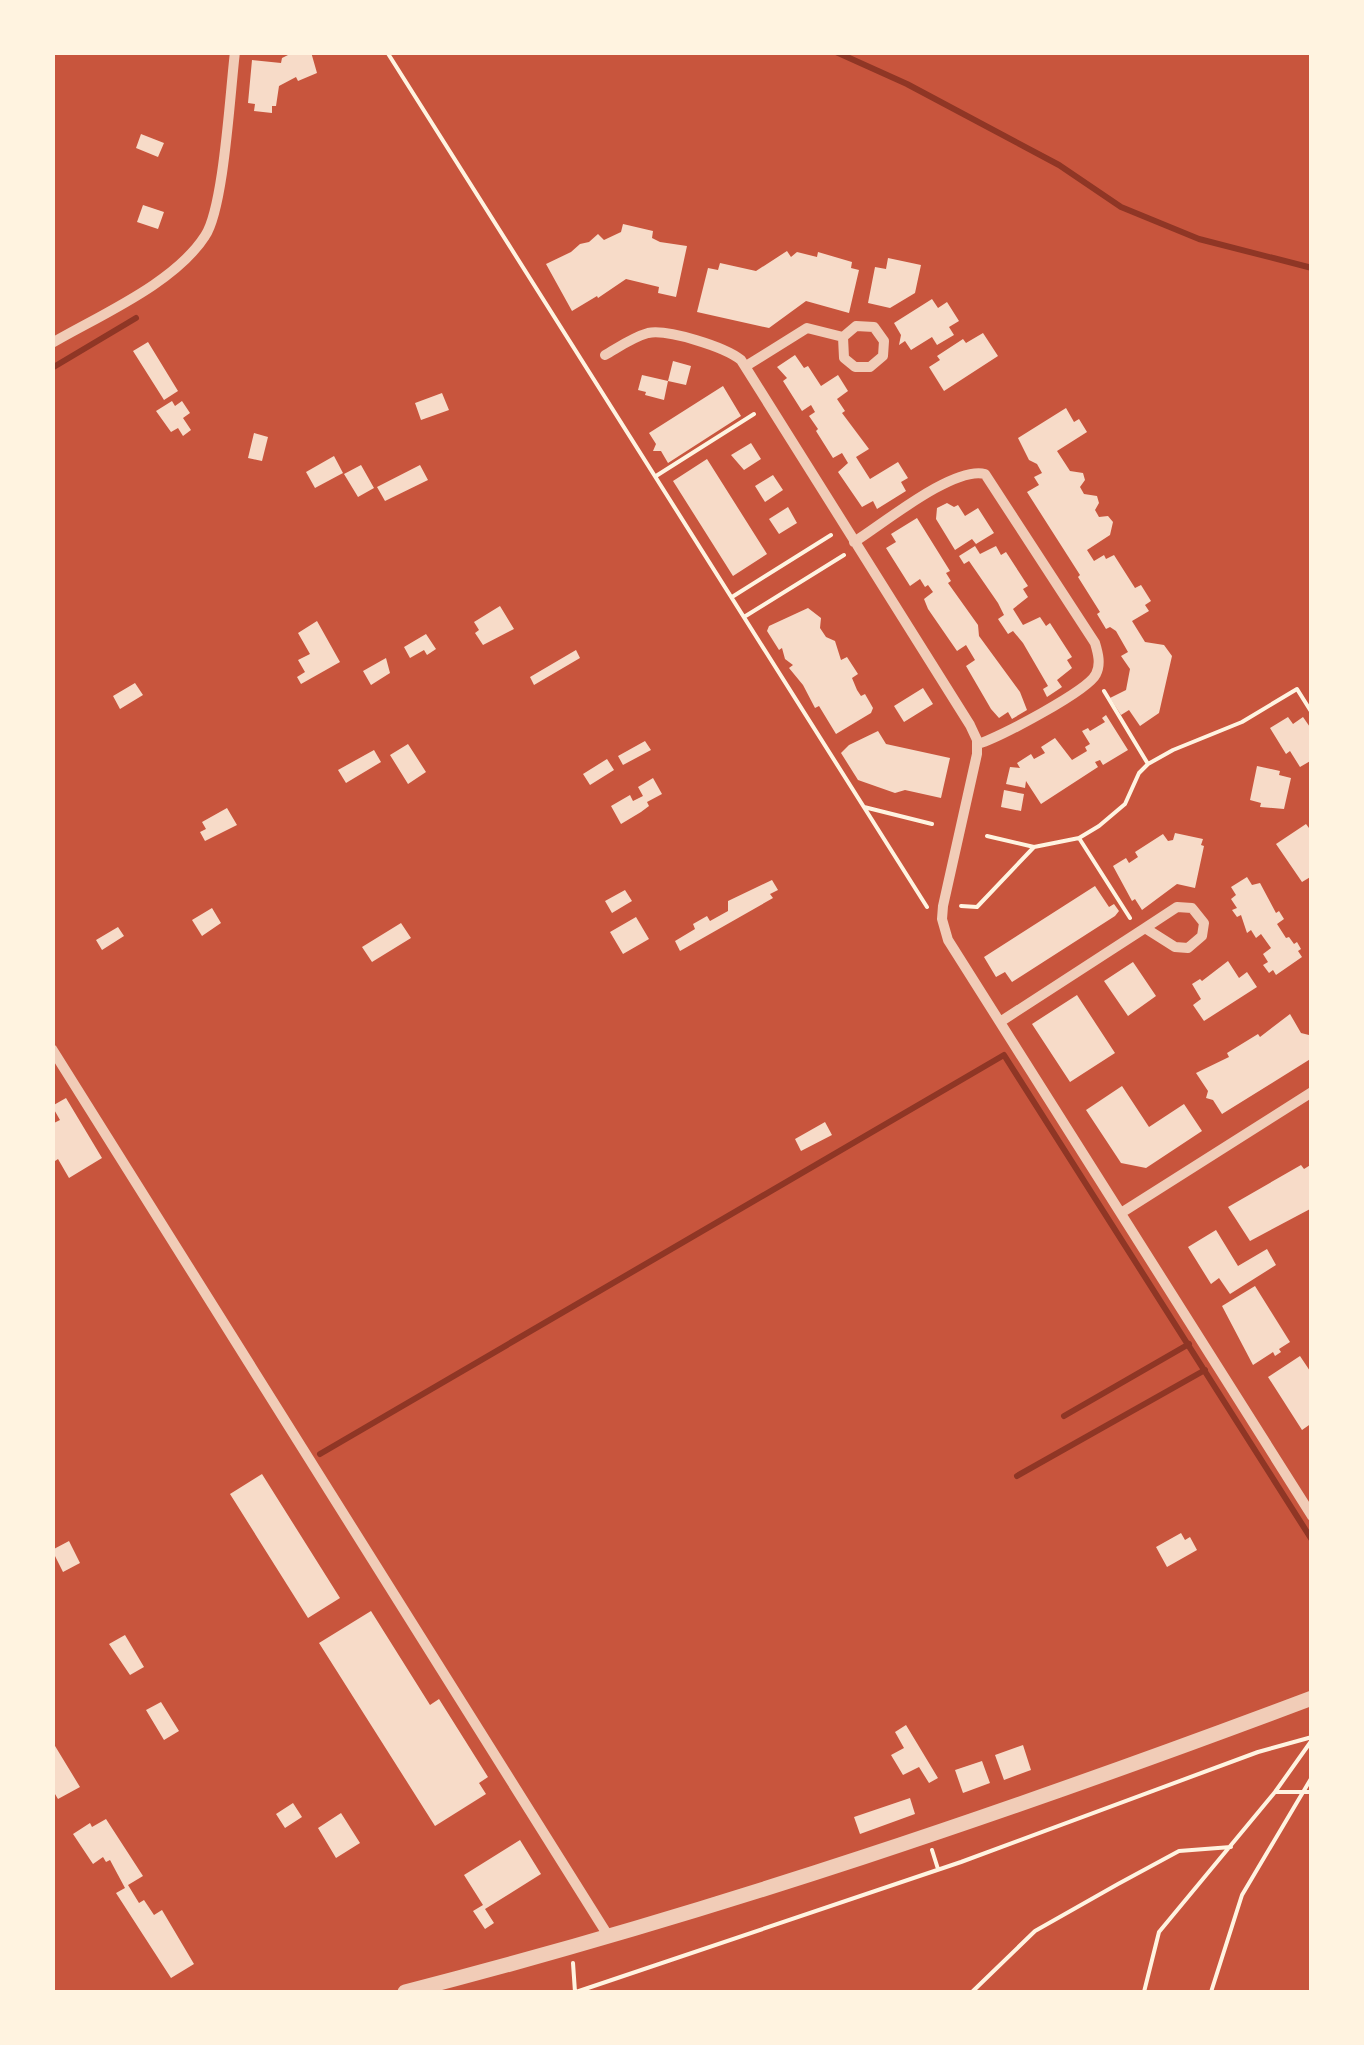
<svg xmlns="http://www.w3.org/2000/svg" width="1364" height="2045" font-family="Montserrat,sans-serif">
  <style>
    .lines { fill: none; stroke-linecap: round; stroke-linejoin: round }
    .stream { stroke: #8f3625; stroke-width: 6 }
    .building { fill: #f7dbc8 }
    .path { stroke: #fff3e0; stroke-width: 4 }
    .minor { stroke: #f1ccb7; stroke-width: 10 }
    .tertiary { stroke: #f1ccb7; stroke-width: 15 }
  </style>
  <rect width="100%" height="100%" fill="#c8553d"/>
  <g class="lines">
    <path class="stream" d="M836,52L907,84L1059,165L1121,207L1199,239L1312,268
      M52,368L136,318
      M1064,1416L1189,1344
      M320,1454L1004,1055L1312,1540
      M1017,1476L1205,1370"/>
  </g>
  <path class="building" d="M294,52H311L317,73L298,81L296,77L279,86L276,106H272V113L254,111L255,104L248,103L252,60L281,63L282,58Z
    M141,134L164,143L158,157L136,148Z
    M143,205L164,212L158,229L137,222Z
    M623,224L653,231L652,238L660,242L687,246L676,297L658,293L659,287L626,279L598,298L597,296L572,311L546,264L571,252L580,244L589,242L598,234L604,240L621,232Z
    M787,251L791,257L797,252L817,257L818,252L852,262L851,268L859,270L849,313L806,301L769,328L697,312L708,268L718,270L720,263L756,271Z
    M888,258L921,265L915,293L890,308L868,303L875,267L886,269Z
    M932,299L938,308L947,302L959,321L949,327L954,335L937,345L932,337L911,350L905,341L899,345L901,335L894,323Z
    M983,333L998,356L944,391L929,367L940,360L937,356L963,339L966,343Z
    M148,342L178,391L164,400L133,351Z
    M795,355L804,368L808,366L821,386L838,375L848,391L837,399L845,411L842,413L869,449L856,457L870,479L898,462L908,478L901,482L906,491L877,509L873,501L862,507L838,472L848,463L842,453L833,458L816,431L818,429L809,416L815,412L811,405L802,411L783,381L787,378L777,367Z
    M673,361L691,366L686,385L668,381Z
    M642,375L668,381L664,400L645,395L646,392L638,390Z
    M723,386L741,416L668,463L661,451H653L656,444L649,433Z
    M442,393L449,410L421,420L415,403Z
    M172,401L175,406L182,401L190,413L183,418L191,430L183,436L178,428L171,432L156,411Z
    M1066,408L1074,422L1079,419L1087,432L1057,451L1070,471L1083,473L1085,480L1080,487L1084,494L1097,496L1099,503L1095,510L1099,517L1108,516L1113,522L1110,535L1087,550L1094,561L1104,555L1106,559L1114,555L1135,588L1141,585L1151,601L1145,605L1149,611L1132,621L1145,642L1164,645L1172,656L1159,713L1140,726L1129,710L1121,715L1110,698L1126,690L1130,669L1121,656L1128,652L1116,631L1110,627L1106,629L1097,614L1100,612L1078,577L1080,575L1027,492L1039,485L1034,477L1042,473L1037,464L1029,460L1018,438Z
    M254,433L268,437L262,461L248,458Z
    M751,443L761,459L744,470L731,455Z
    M334,456L343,473L315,488L306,472Z
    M707,459L767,554L733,576L673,481Z
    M361,465L374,488L358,497L344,474Z
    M420,465L428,480L385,501L377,487Z
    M773,475L783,490L765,502L755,486Z
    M947,503L954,507L958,505L965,516L978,508L994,533L976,544L972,539L955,550L936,519L937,508Z
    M788,507L797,523L779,534L769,519Z
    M917,518L950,571L946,573L951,581L948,583L978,625L979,636L1020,692L1027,710L1012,719L1008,712L999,718L991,709L966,666L975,660L966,645L957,651L928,609L924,599L933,592L928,585L925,587L920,579L910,586L886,548L896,542L891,534Z
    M975,546L980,554L996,546L1001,555L1006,552L1028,586L1023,589L1028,597L1013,609L1023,625L1040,617L1046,626L1050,623L1072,657L1067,660L1072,668L1057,680L1062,687L1047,697L1043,689L1048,686L1023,643L1013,631L1008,634L998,619L1004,615L998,603L969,561L964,564L959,556Z
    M500,606L514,629L483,645L475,633L479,630L474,622Z
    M808,608L821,618L820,628L826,637L835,641L841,660L847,657L858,674L852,678L857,690L861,696L865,694L873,708L871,713L836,734L819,706L815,708L803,685L789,668L793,665L785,659L782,648L779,650L767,631L769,626Z
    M317,621L340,662L301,684L297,677L305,672L298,660L310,654L298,633Z
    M426,634L436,649L427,655L424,650L410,658L404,647Z
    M576,650L580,658L534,685L530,677Z
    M386,658L390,673L371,685L363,671Z
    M135,683L143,695L120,709L113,696Z
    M923,688L933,704L904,722L894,706Z
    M1106,715L1128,750L1103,765L1100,760L1095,762L1098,767L1041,804L1026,781L1025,788L1006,784L1010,767L1020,768L1017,763L1031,754L1034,759L1045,753L1041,747L1055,738L1072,760L1087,751L1085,747L1090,744L1082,731L1088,728L1090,731L1105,722L1102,718Z
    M1288,717L1293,724L1303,717L1312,730V760L1300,767L1290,751L1286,754L1270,728Z
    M878,731L886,744L950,758L941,798L905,790L895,793L858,780L841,753L849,745Z
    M645,741L651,750L623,765L618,756Z
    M408,744L426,772L408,784L390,755Z
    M374,750L381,762L346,783L338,770Z
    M607,759L614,770L590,785L583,774Z
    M1257,766L1280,771L1279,775L1291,778L1284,809L1260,807L1261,803L1250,800Z
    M653,778L662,794L647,802L649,806L641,812L621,824L611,806L630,795L633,801L643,796L638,787Z
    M1004,790L1024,794L1021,811L1001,807Z
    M227,808L237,825L205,841L200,832L206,829L202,822Z
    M1306,824L1312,832V876L1302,882L1276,844Z
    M1175,833L1203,839L1201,845L1204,846L1195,888L1177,884L1142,910L1135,899L1132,901L1113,866L1126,858L1129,863L1138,857L1135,852L1163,834L1168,841L1173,840Z
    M1247,877L1252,885L1260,883L1276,913L1279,911L1284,919L1277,924L1286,938L1289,937L1294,944L1297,942L1301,949L1298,951L1302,957L1276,975L1273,970L1269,973L1263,965L1268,962L1263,954L1271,948L1261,934L1256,938L1251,930L1247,933L1241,915L1237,917L1232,910L1237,908L1231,899L1236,895L1231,887Z
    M772,880L778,890L770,894L773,898L680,951L675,941L695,929L693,924L707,916L710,921L728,911V901Z
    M1095,886L1109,907L1114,904L1119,911L1115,916L1012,982L1005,972L996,977L984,957Z
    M625,890L632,901L612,913L605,901Z
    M212,908L221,923L202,936L192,920Z
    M636,917L649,939L623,954L610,932Z
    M401,923L411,938L372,962L362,947Z
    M118,927L124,936L102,950L96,940Z
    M1228,961L1239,978L1247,972L1257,987L1204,1021L1193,1005L1201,999L1192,984L1200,979L1202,981Z
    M1133,962L1156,996L1128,1016L1104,981Z
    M1077,995L1115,1053L1070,1082L1032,1024Z
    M1290,1014L1301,1033L1309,1035L1312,1058L1222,1114L1213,1100L1206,1098L1208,1091L1196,1073L1229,1057L1227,1053L1258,1034L1260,1037Z
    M1122,1086L1149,1127L1184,1104L1202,1131L1146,1168L1121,1163L1086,1110Z
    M66,1098L102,1158L69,1178L58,1159L52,1163V1124L60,1120L52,1106Z
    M825,1122L832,1135L801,1151L795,1139Z
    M1312,1164V1208L1250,1241L1228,1207L1301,1165L1304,1169Z
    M1216,1230L1238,1266L1267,1249L1276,1265L1230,1294L1219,1278L1211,1284L1188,1247Z
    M1255,1286L1290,1342L1279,1349L1281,1352L1275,1356L1273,1352L1253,1365L1222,1306Z
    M1300,1356L1312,1374V1423L1302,1430L1268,1377Z
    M262,1474L340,1598L308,1618L230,1494Z
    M1181,1533L1185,1540L1190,1537L1197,1550L1167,1567L1156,1547Z
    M69,1541L80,1563L63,1572L52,1550Z
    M371,1611L430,1705L439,1699L488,1777L479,1783L486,1794L435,1826L319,1643Z
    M125,1635L144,1667L130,1675L109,1644Z
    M161,1702L179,1731L164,1740L146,1710Z
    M906,1725L938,1778L929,1783L919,1767L903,1775L891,1755L904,1748L895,1732Z
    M52,1741L80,1787L58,1799L52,1789Z
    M1023,1745L1031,1770L1004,1780L995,1755Z
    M982,1761L990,1783L963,1793L955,1770Z
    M910,1798L915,1814L860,1834L854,1817Z
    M293,1803L302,1817L285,1828L276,1814Z
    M341,1813L360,1843L336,1858L318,1828Z
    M106,1819L143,1876L128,1885L139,1903L144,1900L154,1915L162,1910L194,1964L171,1978L116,1893L125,1888L110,1860L106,1862L103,1857L93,1864L73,1834L90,1823L92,1827Z
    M520,1840L541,1874L485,1909L494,1923L485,1929L473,1911L483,1905L464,1875Z"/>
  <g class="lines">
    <path class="path" d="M387,52L927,907
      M656,476L754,414
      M732,597L831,535
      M744,617L844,555
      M1104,691L1148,764
      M864,807L932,824
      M987,836L1034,847L1079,838L1099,826L1125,804L1139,773L1148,764L1173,750L1242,722L1297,689L1312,713
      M1079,838L1130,918
      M961,906L977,907L1034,847
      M1276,1792H1312
      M932,1850L938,1869
      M573,1963L575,1992
      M576,1992L961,1862L1258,1752L1312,1737
      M972,1992L1035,1931L1118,1884L1179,1851L1231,1847
      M1144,1992L1159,1932L1275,1792L1312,1740
      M1211,1992L1242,1895L1312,1777"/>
    <path class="minor" d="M52,343C100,315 175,283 205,236C224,208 230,92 235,52
      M605,355C619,347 633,337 648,333C668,329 725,347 741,360L970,725L977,740V754L943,906L942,919L948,940L1312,1516
      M746,366L807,328L843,337L856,326L874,327L884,341L883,356L870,367H855L844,358L843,337
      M854,542C883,524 953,466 985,474L1095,643C1098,653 1101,664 1096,674C1088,691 998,738 978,744
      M1177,907L1192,908L1204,923L1202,936L1188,948L1175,947L1145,928Z
      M1000,1022L1145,928
      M52,1049L609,1937
      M1121,1213L1312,1092"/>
    <path class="tertiary" d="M405,1992C713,1913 1014,1810 1312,1698"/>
  </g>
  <rect width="1364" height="2045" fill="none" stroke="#fff3e0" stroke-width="110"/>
</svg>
